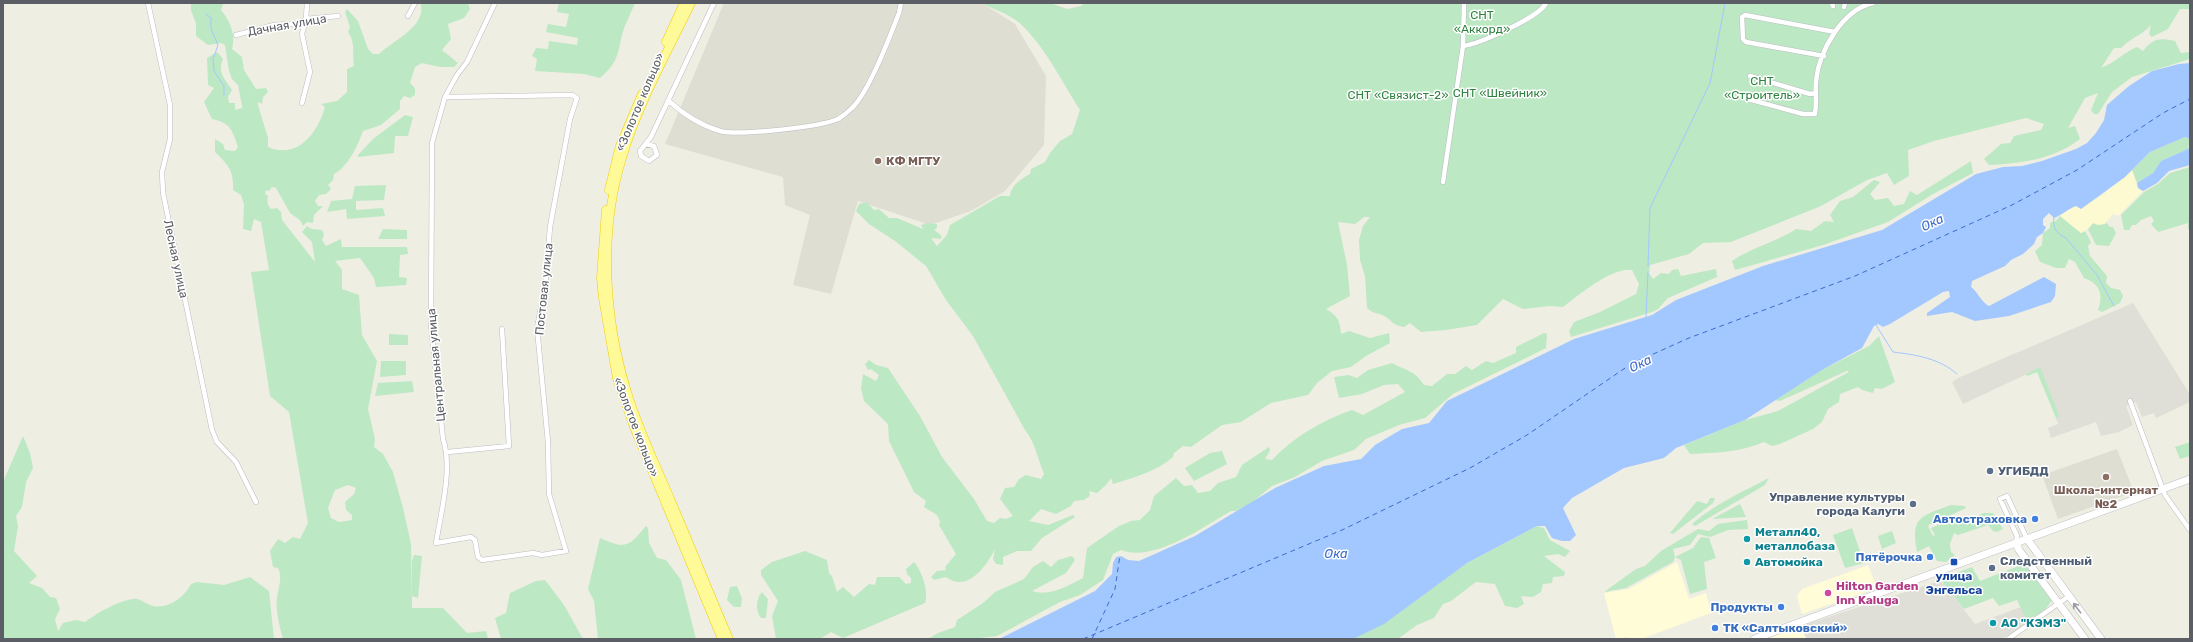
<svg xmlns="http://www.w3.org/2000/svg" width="2193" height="642" font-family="Rubik,sans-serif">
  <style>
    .commercial { fill: #fffcd7 }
    .industrial { fill: #dfdfd7 }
    .education { fill: #dfded2 }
    .green { fill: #bde8c4; fill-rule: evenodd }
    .sand { fill: #fdf9d0 }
    .water { fill: #a2c8ff }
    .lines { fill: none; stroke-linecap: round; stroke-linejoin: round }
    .stream { stroke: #a2c8ff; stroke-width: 1 }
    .ferry { stroke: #3d6bcb; stroke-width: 1; stroke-dasharray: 5 4; stroke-linecap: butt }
    .minor-casing { stroke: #bbbcc3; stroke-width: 5.5 }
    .secondary-casing { stroke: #bdbfc7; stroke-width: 8 }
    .trunk-casing { stroke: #f1cc00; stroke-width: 9 }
    .minor { stroke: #fff; stroke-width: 4.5 }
    .secondary { stroke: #fff; stroke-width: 7 }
    .trunk { stroke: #fffa98; stroke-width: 8 }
    .oneway { stroke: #9d9ea3 }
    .education-dot { fill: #8d6e63; stroke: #fff; stroke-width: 1.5 }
    .service-dot { fill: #5c6f8a; stroke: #fff; stroke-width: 1.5 }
    .shop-dot { fill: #3f7fe0; stroke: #fff; stroke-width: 1.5 }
    .culture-dot { fill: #0f9aa8; stroke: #fff; stroke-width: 1.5 }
    .transit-dot { fill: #1a4fb4; stroke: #fff; stroke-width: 1.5 }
    .hotel-dot { fill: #d1479c; stroke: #fff; stroke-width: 1.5 }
    .labels { text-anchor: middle; stroke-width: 3; stroke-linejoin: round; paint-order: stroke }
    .park-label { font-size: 12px; fill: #2e823f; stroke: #fff }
    .street-label { font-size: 12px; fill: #5b5e65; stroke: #fff }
    .education-label { font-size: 12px; font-weight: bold; fill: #785e54; stroke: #fff; text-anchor: start }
    .service-label { font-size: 12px; font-weight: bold; fill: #4e5e75; stroke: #fff; text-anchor: start }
    .shop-label { font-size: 12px; font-weight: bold; fill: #366cbe; stroke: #fff; text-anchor: end }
    .culture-label { font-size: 12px; font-weight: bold; fill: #0d838f; stroke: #fff; text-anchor: start }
    .transit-label { font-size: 12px; font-weight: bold; fill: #164399; stroke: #fff }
    .hotel-label { font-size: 12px; font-weight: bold; fill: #b23c85; stroke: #fff; text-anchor: start }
    .water-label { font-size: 13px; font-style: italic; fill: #3d6bcb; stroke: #fff }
  </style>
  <rect width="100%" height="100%" fill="#efeee3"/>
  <path class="commercial" d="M1677,562L1689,599L1706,593L1711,613L1641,639H1629L1628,637L1616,639L1604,593L1629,589Z
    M1868,565L1877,588L1802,614L1797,596L1802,589Z
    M1801,626L1806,638L1809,639H1763Z"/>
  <path class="industrial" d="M2133,303L2189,393L2190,402L2156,418L2154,413L2142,417L2136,402L2126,406L2133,425L2119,432L2101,436L2096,422L2051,438L2048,428L2058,424L2056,418L2060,417L2040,368L1963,404L1952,382L1960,377Z
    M1939,581L1945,585L1975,624L2021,607L2026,619L2044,615L2001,639L1806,638L1801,626Z"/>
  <path class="education" d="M724,3H982L1015,24L1046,76L1044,145L1005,191L971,211L930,225L858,201L831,294L793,285L810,215L785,205L783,177L665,144Z
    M2117,449L2134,492L2058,519L2042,475Z"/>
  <path class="green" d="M191,3L223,4L221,10C230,21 236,34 232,49L242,57L244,70L256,89L266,88L268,92L263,97L262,104L258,102V105L268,138V147C298,160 318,132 325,107L321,104L337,101L347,92V69L354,66C352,54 356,43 348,32L350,27L345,12L347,9L358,21L368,49L373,54H379C391,43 415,31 420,16C422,12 421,7 421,3H468L470,9L464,18L448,24L451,39L442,50L458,63L454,67H440L422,63L415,67L410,83L415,88V95L410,98L404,96L400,101V109L381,125L363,131C358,145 348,167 334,174L333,180L328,185L331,189L326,194L319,195L315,201L318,206H323L314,215L313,223L307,222L303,226L300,220L290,213L276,188L272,187L269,191L266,190L265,194L268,196C267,201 267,205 271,209L277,208L281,212L282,220L315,262L312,242L302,232L307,226L312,229L322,230L324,235L322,240L326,246L341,239L342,247H407L408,254L400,255L399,277L407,278L406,285L376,287L374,278L360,258L335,261L342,270V289L359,295L362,335L377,361L368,409L375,439L374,447L383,454L393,472L403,508L411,544L412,608H443L467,633L486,631L488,639H283C280,629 275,608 277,598C278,588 283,578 278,568L273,567L270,551L278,539L285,543L293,537L300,539L308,523L289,412L270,396L251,272L269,270L261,222L254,219L251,231L243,229L244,204L241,195L233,190C234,170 228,165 215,152V139L223,144L225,150L235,151L238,147C232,130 231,123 212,119L204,102L214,88L208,85L207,58L217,52L223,59C217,73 225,79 232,90L228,97L229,103H235V110L242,108L243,111L238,85L232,79L229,71L225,45L221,43L208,45L196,36V24L191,10ZM348,485L356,488L354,494L345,502L346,510L352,515V520L339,522L331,518L328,508L335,490Z
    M559,3H635C631,13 625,24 622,35C617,56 618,62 600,78L584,74L535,71L537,59L532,56L536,48L548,49L549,41L577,45L578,38L546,32L548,24L566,27L569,14L557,12Z
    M982,3H1050L1067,9L1081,6L1084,3H2190V9H2180L2168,29L2152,37L2149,34L2151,25C2141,36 2132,37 2121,48H2114L2101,68C2115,63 2124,52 2137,47L2143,51C2154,38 2159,38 2175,41L2181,53L2190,52V59L2132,77L2112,92L2098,114H2094L2091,110L2098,93L2085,98L2068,128L2075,126L2080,139C2053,160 2022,163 1989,165L1984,159L2001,144L2010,143L2014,136L2041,130L2044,124L2026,118L1934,141L1908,150L1909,176L1894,185L1887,173L1867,180L1821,206L1731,242L1703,243L1689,254L1650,265L1649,273L1653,279L1661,273L1669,274L1672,270L1678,269L1681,276L1716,269L1717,277L1668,298L1658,309L1652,312L1571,337L1569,331L1574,322L1600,312L1636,294L1639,284L1632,270C1612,267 1579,295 1563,307L1549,306L1523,309L1503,299L1477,325L1446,330L1421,332L1410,323L1404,327C1392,325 1393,321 1384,316C1377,312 1375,315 1367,308L1365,276L1360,260L1359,240L1363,226L1370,217H1364L1355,224L1338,222L1347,265L1350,296L1326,309C1338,316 1340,321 1341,334L1349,331L1370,338L1389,333L1390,343L1366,356L1351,367L1332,371L1317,383L1308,395L1271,403L1241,422L1222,425L1191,447L1183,446L1174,453L1173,457C1156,472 1135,477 1113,484L1111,478L1106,485L1097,493L1089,491L1090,496L1084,500L1074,501L1071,506L1056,514L1041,509L1029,521L1048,525L1073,515L1075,517L1042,538L1031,551H1017L1003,557V565L996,564L993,559L995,549C986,567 967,593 946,577L934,580L931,577L937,571L946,570L945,567L956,554L939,525L940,521L937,515L924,507L926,501L914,492L889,441L888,424L864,401L861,388L863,374L876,381L879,375L871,369L868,370L865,364L869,360L876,365L888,368L920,416L942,457L974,499L987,521L994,523L1000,518L1006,519L1013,516L1000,499L1005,488L1014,487L1019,479L1026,475L1041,479L1044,474C1037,458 1036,444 1025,430L973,336L946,300L926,266L895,241L869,224L856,211L859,204L867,202L874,210L879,209L889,218H897L923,229L921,225L927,223L937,224V228L934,230L941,235V239L931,238L937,246L947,235L950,225L1000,196H1010C1011,185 1021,179 1030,174L1031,169L1045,162L1050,153L1060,141L1072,134L1080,110C1063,83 1041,40 1017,21C1007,13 992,9 982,3Z
    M405,115L413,117L408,136H395L394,153L358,157V155L373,139Z
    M2185,137L2190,139L2188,149L2161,161L2153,173L2137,183L2132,170L2150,152Z
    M1971,161L1973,173L1933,194L1888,222L1823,245L1735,270L1732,261C1752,247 1776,242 1796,229L1811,231L1825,221L1834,222L1830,215L1840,201L1853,197L1874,180L1880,182L1870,194L1875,200L1888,198L1894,206L1904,204L1910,191L1917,195Z
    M2190,167V230L2188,229V223L2158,232L2151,224L2154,221L2151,216L2141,220L2136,225H2132L2129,230H2124L2121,215L2144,192L2158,184L2170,173Z
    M386,185L384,200L356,201V210L383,208L385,216L347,219L346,209L327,212L331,201L352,199L355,186Z
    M2060,216L2081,233L2085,231L2091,242L2088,246L2090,256L2107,276L2106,283L2111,288L2120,290L2123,296L2120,303L2102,312L2098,310C2104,294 2099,283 2084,278L2075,262L2069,259L2065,268H2056L2040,262L2035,251L2042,245L2043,233L2050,228V223L2056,221Z
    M2106,222L2110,227H2113L2116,233L2109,246L2096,245L2088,229L2093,223L2105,224Z
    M383,229L407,230V239H378Z
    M1544,333L1547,334L1546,348L1453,394L1425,418L1399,425L1366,439L1354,450L1322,461L1295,477L1272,486L1250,504L1236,511H1231C1203,527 1153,563 1121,550L1113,554L1103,580L1080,595L1060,602L997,636L972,639H928L938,633L955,627L957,620L983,603L995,592L1024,579L1033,567L1043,561L1051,567L1058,560L1072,556L1075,560L1066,573L1032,591C1050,597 1067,586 1083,578L1087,548L1119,526L1131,521L1140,520L1150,510L1154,496L1176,478L1184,486L1192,485L1198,493L1210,491L1218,483L1236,477L1242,465L1269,447L1270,451L1265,459L1272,460C1293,437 1323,420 1352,410L1363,415L1405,392L1398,384L1384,385L1362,394L1339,398L1334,377L1349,375L1357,378L1368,370L1392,363C1407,371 1414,370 1424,385L1432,386L1447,374H1455L1466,366L1472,370L1486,361L1493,363L1516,353V347Z
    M389,334L408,335V345H389Z
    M1879,336L1895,382L1882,389L1875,388L1873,393L1862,390L1858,387L1840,394L1839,402L1828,409L1822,422L1813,429L1780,444L1772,446L1764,442C1741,452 1715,453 1690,454L1684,445L1745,420L1778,411L1847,373L1849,370L1780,401L1775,400L1822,370L1869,346Z
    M381,361H406V375L380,377Z
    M2040,367L2060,417L2056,418L2037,372L2027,376L2026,374Z
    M412,381L414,392L375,396L378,383Z
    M23,436L30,453L33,468L26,482L22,507L16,516L18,526L14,551L37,576L29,583L42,588L50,597L56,598L60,609L55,619L58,631L63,623L76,620L85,622C97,613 118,601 133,599C140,598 144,603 150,605C166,611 184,598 191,584L197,582L224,585L250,577L269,591L274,639H3V482Z
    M2190,442V456L2180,459L2175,447Z
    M1222,451L1227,464L1194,481L1185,468L1210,453Z
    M1769,478L1765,485L1695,526L1692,524C1715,504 1742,492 1769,478Z
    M1710,498H1715L1713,503L1673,534L1670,533L1697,501L1707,504Z
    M1740,504L1746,517L1712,519Z
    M1951,505L1965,506L1966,508L1953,514L1942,522L1937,521L1935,524H1930L1928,526L1933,536L1935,535L1931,528L1957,517L1960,523L1984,513H1993L2003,529L1997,532L1993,531L1988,525L1958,535L1954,533L1950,544L1951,552L1955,555L1946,562L1937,561L1929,546L1917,552C1910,517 1921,516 1951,505Z
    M1747,520L1748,529L1728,530L1710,537L1698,534L1690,545L1673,549L1675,557L1693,548L1701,537L1709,538L1716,558L1704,562L1707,589L1690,594L1681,560L1675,557L1673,562L1626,588L1604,592L1636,569L1645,566L1661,551L1698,529L1709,531L1718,524Z
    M646,526L648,528L649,543L657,558L666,560L681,580L696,639H598L594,601L588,589L600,538C625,549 628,548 646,526Z
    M1537,526L1544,528L1550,540L1570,551L1565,557L1558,554L1544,556L1565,572L1564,576L1553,577L1552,583L1543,584L1541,592L1533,597L1521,596L1524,604L1517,608L1505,606L1495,584L1476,582L1451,601L1443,604L1434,618L1417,625L1398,639H1341L1355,638L1467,563Z
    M1852,528L1864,563L1845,568L1833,535Z
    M1892,531L1896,543L1882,549L1878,536Z
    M805,551L827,560L829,573L832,576L837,592L843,587L854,597L869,584L875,585L877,577H899L906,584L911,583V578L907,574L906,569L914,562C922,571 929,592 925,603L843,638L831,632L820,639H776L772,616L778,601L761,575V570L772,562Z
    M414,555L422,556L418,598L412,596V561Z
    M2024,564L2053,599L2042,614L2026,619L2017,600L1999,606L1993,598L1964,609L1940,579L1972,567L1980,581Z
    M545,580L564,605L583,639H501L495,618L506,613L510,593L536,581Z
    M737,586L742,599L741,607H734L727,600L730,587Z
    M762,592L768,599L766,618H761C755,611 756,598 762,592Z"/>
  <path class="sand" d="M2132,170L2138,188L2143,191L2118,216L2113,214L2105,224L2098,225L2093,223L2088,229L2081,233L2060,216L2068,209L2076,206L2081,208L2101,196Z"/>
  <path class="water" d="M2190,63V139L2185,137L2150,152L2125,177L2081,209L2076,206C2068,209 2062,215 2054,218L2049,213L2043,219V225L2046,227L2043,233L2037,237L2034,244L2023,254L2011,260L2005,266L1972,281L1971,287C1978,292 1981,302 1989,306L2044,277L2056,284L2055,296L2051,302L2009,316L1975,321L1952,312L1927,316V313L1950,297L1949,291L1943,292L1890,324L1883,327L1878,324L1874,326L1862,348L1822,370L1745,420L1676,448L1664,458L1624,468L1572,498L1563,508L1576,535L1570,541H1562L1552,538L1545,526H1537L1467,563L1384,624L1355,638L999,639L1095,591L1112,574L1113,563L1116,557L1121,556L1128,560L1139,561L1195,536L1275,488L1324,466L1361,459L1375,445L1402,429L1429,423L1447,401L1574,339L1652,315L1676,300L1763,266L1882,230L1976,174L2003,167L2022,166L2042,161L2076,149L2087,143L2096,133L2104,120L2107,105L2129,86L2152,71L2179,64Z
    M2190,146V165L2169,171L2157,183L2143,191L2138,188L2137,183L2153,173L2161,161L2188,149Z"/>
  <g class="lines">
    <path class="stream" d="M206,14L211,18V29L218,45L213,59L214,71L224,86V95
      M2054,218C2052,228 2057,234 2066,238L2097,275L2114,306
      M1648,266L1650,208L1710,83L1725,3
      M1646,317L1648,272
      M1876,325L1893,352C1916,355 1939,358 1957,374"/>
    <path class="ferry" d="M1083,639L1342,530L1470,468L1527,435L1631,364L1689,338L1855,276L2012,205L2077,170L2163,113L2190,99
      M1092,639L1115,589L1120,555"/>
    <g class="minor-casing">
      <path id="minor" d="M148,3L170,105V139L162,172L163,193L212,430L217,442L236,462L256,502
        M1832,3L1833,6
        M1844,7L1845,3
        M408,16L415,3
        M236,35L274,25L300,23L306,19L338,16
        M1463,46C1479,44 1540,17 1546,3
        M1824,56L1746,42L1743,39L1742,17L1745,15L1835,32
        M1750,76L1810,94L1816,93
        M445,97L572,95L577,98L570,119L550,227L545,287L537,328L548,442L549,494L566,551L542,555L533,553L482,560L478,557L475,540L471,537L436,543C441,512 453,468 443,439L431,325L432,143L445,97L457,75L467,62L495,3
        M1744,98L1803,114H1815C1817,101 1815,93 1816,81C1819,51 1842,10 1873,3
        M669,101C684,115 700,125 720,131C738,136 820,127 838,119C843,116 848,112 852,108C869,92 890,36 899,13L901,3
        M302,103L310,72L302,34L306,19L307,3
        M646,144L654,146L657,155L649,161L641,156L640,151L651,137L714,3
        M1443,182L1463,46L1464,3
        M2130,401L2165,495L2190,530
        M448,452L509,446L502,329
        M2016,543L2017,536L2000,499L2007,496L2027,539
        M2008,639L2069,596"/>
    </g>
    <g class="secondary-casing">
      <path id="secondary" d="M2027,539L2101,639
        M2016,543L2019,550L2085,639
        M1754,639L2190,479"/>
    </g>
    <g class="trunk-casing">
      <path id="trunk" d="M691,3C667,53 638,104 622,158C599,232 604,318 627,392C638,429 656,465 671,501C691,547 709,593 729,639
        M666,42L684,3
        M609,190L620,146L642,94
        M606,210L601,278L603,298L617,378L634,427L722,639"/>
    </g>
    <use href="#minor" class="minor"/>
    <use href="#secondary" class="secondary"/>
    <use href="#trunk" class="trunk"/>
  </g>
  <defs><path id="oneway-shaft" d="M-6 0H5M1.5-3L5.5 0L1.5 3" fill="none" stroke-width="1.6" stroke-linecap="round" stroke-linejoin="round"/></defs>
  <use class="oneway" href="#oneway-shaft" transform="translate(2077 608) rotate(-127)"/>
  <g class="education-dot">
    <circle cx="878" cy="161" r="4"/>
    <circle cx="2106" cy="477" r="4"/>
  </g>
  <g class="service-dot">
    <circle cx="1990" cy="471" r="4"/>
    <circle cx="1913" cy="504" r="4"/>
    <circle cx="1992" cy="568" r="4"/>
  </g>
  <g class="shop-dot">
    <circle cx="2035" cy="519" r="4"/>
    <circle cx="1930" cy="557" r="4"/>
    <circle cx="1781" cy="607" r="4"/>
    <circle cx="1715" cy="628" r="4"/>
  </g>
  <g class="culture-dot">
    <circle cx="1747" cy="539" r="4"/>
    <circle cx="1747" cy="562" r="4"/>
    <circle cx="1993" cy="623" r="4"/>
  </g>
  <rect class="transit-dot" x="1950" y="558" width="8" height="8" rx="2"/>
  <circle class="hotel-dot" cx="1828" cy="593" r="4"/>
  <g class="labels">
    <g class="park-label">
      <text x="1482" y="19">СНТ<tspan x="1482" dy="14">«Аккорд»</tspan></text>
      <text x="1762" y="85">СНТ<tspan x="1762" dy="14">«Строитель»</tspan></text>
      <text x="1500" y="97">СНТ «Швейник»</text>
      <text x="1398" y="99">СНТ «Связист-2»</text>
    </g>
    <g class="street-label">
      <text transform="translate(287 25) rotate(-10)" y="4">Дачная улица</text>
      <text transform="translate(640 102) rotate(-67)" y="4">«Золотое кольцо»</text>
      <text transform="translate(176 259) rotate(78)" y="4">Лесная улица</text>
      <text transform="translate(544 289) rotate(-84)" y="4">Постовая улица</text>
      <text transform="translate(436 365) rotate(-95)" y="4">Центральная улица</text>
      <text transform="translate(636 427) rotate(69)" y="4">«Золотое кольцо»</text>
    </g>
    <g class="education-label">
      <text x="886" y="165">КФ МГТУ</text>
      <text x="2106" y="494" text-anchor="middle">Школа-интернат<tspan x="2106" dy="14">№2</tspan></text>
    </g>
    <g class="service-label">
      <text x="1998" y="475">УГИБДД</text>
      <text x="1905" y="501" text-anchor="end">Управление культуры<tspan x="1905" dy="14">города Калуги</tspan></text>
      <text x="2000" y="565">Следственный<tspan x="2000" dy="14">комитет</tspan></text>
    </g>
    <g class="shop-label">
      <text x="2027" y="523">Автостраховка</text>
      <text x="1922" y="561">Пятёрочка</text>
      <text x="1773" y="611">Продукты</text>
      <text x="1723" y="632" text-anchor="start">ТК «Салтыковский»</text>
    </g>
    <g class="culture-label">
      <text x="1755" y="536">Металл40,<tspan x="1755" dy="14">металлобаза</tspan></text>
      <text x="1755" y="566">Автомойка</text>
      <text x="2001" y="627">АО "КЭМЗ"</text>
    </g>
    <g class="transit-label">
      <text x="1954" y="580">улица<tspan x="1954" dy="14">Энгельса</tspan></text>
    </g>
    <g class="hotel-label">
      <text x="1836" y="590">Hilton Garden<tspan x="1836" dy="14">Inn Kaluga</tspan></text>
    </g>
    <g class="water-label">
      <text transform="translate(1932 222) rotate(-26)" y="5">Ока</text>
      <text transform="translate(1640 363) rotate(-26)" y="5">Ока</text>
      <text x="1336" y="558">Ока</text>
    </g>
  </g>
  <rect width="2193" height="642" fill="none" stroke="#5b5e65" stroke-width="8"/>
</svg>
